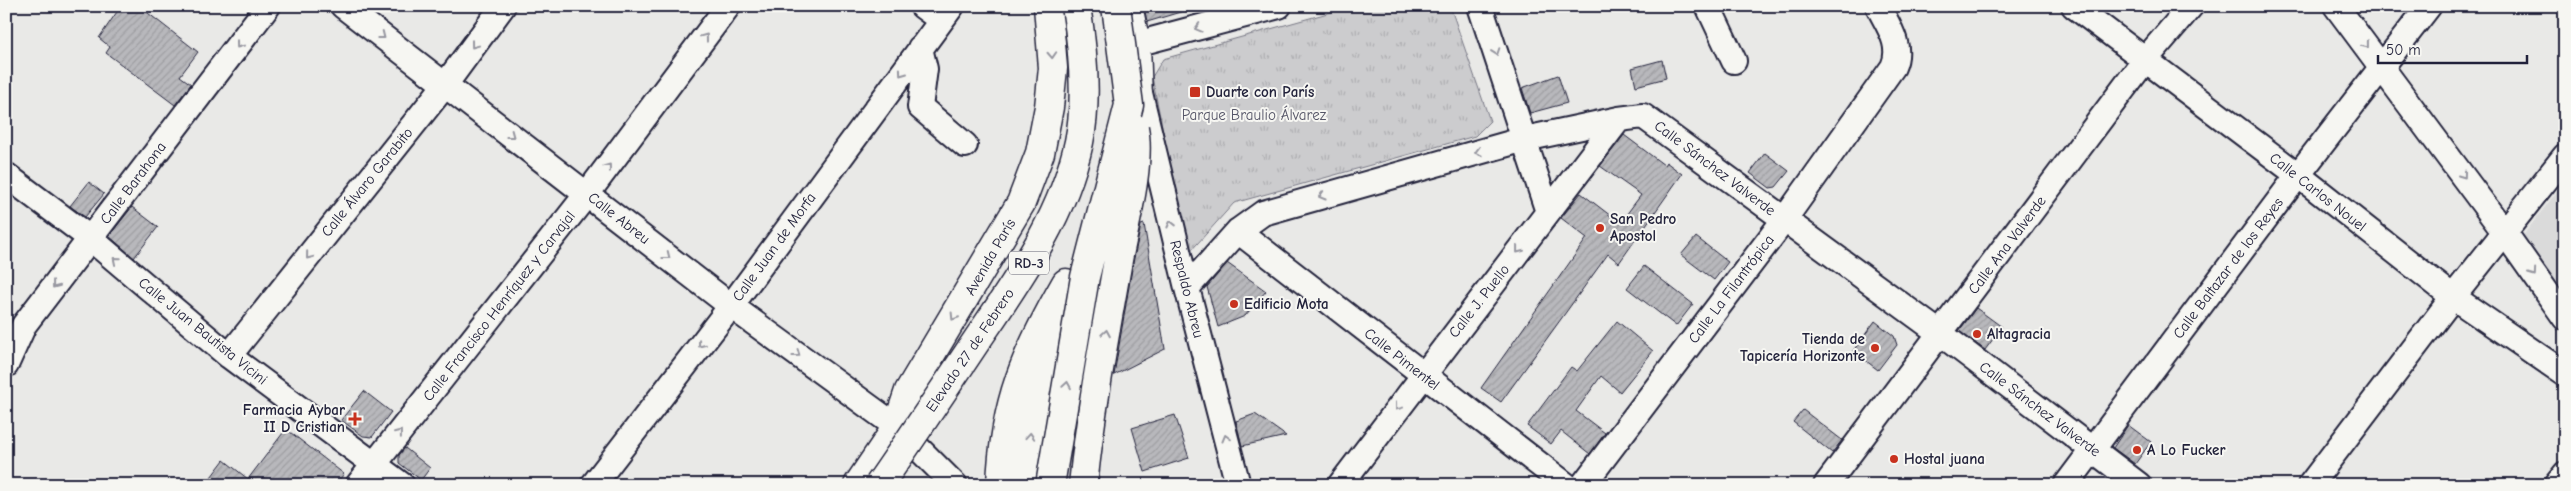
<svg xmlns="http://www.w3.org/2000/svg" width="2571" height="491" font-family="'Comic Neue',sans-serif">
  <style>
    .built { fill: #dadada }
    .grass { fill: url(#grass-tufts); stroke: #777784 }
    .building { fill: url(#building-hatch); stroke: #22223b }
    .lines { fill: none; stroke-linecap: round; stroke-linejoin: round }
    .minor-casing { stroke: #22223b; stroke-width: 28 }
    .major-casing { stroke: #22223b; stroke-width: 31 }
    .highway-casing { stroke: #22223b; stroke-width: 31 }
    .minor { stroke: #f6f6f2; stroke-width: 24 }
    .major { stroke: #f6f6f2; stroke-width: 28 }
    .highway { stroke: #f6f6f2; stroke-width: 28 }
    .highway-bridge-casing { stroke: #22223b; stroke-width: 31; stroke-linecap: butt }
    .highway-bridge { stroke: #f6f6f2; stroke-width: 28 }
    .oneway { stroke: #9797a0 }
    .poi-dot { fill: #c8321e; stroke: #f6f6f2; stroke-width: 2 }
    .labels { text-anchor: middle; stroke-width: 4; stroke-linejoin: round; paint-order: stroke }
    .shield { fill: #f6f6f2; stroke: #626272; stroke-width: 1 }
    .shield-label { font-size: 14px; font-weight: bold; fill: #22223b }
    .poi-label { font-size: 15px; font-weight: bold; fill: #22223b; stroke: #f6f6f2; text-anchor: start }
    .park-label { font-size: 15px; fill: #555567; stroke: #f6f6f2 }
    .street-label { font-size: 15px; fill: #22223b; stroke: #f6f6f2 }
  </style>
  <defs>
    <pattern id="grass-tufts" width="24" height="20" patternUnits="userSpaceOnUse" patternTransform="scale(1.25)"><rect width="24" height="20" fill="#ccccce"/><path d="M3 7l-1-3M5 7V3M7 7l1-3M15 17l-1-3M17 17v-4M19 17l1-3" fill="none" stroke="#afafb2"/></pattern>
    <pattern id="building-hatch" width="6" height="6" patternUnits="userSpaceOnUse" patternTransform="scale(1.25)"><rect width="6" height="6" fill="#b8b8bc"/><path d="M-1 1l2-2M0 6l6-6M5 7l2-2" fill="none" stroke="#9e9ea2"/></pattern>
  </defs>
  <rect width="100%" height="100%" fill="#e9e9e7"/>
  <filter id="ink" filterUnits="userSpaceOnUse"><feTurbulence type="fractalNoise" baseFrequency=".02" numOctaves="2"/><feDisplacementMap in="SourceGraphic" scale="10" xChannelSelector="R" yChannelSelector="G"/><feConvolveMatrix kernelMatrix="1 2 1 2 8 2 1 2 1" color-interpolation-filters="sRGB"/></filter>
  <g filter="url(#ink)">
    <path class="built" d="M2565,181V318L2515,246Z"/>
    <path class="grass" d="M1353,6H1450L1490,121L1475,136L1234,203L1188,254L1152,77L1163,59Z"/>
    <path class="building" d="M121,6H139L198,52L180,76L191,84L175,105L106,53L110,47L99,38Z
      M1144,6H1186L1187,10L1147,22Z
      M1662,60L1666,78L1636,86L1632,68Z
      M1558,75L1567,103L1530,113L1522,88Z
      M1624,135L1664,165L1666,162L1682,174L1619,263L1608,254L1501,402L1481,388L1587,238L1561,218L1581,193L1620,223L1641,195L1600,166Z
      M1765,153L1789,171L1776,187L1770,188L1750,173Z
      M89,182L104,194L85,217L70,206Z
      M132,207L158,227L134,258L109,236Z
      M1144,224L1165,349L1114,375L1133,263L1141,225Z
      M1696,237L1728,262L1714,280L1681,255Z
      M1227,263L1266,291L1245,316L1218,327L1207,287Z
      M1644,266L1693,304L1676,326L1627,288Z
      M1976,308L2002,327L1985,350L1959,331Z
      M1617,321L1653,351L1620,392L1601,376L1576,411L1605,433L1590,454L1561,431L1551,444L1527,426L1571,367L1577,371Z
      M1875,321L1894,336L1897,345L1878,370L1853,351Z
      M364,391L391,412L372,437L363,436L341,420Z
      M1803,410L1842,440L1832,453L1793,422Z
      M1255,414L1286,436L1242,446L1236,421Z
      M1175,415L1189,458L1145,472L1132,428Z
      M2128,425L2151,442L2135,464L2113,448Z
      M286,429L344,474L335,485H205L224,460L248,479Z
      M405,448L430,468L421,480L399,463V455Z"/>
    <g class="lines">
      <g class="minor-casing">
        <path id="minor" d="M343,6L731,306L897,427L955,485
          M922,6L941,20
          M1480,6L1548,212
          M1708,6L1734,61
          M2074,6L2298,175L2453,297L2565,374
          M2336,6L2505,233L2565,318
          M1136,44L1279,6
          M920,48L925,69L920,107L965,145
          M1140,93L1187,288L1238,485
          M6,175L91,239L229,356L402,485
          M1238,231L1566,485
          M1187,288L1238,231L1263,213L1525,139L1619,119L1643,116L1941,334L2139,485
          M229,356L445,85L503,6
          M6,365L24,325L268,6
          M358,485L587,194L728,6
          M593,485L731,306L952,6
          M1340,485L1619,119
          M1583,485L1784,220L1893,67C1903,45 1888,26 1878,6
          M1826,485L2145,60L2191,6
          M2066,485L2298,175L2429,6
          M2310,485L2453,297L2565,156
          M2556,485L2565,474"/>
      </g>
      <g class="major-casing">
        <path id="major" d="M1128,6L1136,44L1138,99
          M858,485L897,427L909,391L1021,203L1040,153L1049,107L1053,68L1048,6
          M1024,485C1029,426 1041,369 1058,312"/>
      </g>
      <g class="highway-casing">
        <path id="highway" d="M897,427L924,397L938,377
          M1001,485C1004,402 1026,353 1066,283"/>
      </g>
      <use href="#minor" class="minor"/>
      <use href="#major" class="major"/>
      <use href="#highway" class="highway"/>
      <g class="highway-bridge-casing">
        <path id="highway-bridge" d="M879,485C912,437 945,388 977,340C1019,278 1063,217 1079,142C1088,99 1083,49 1076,6
          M1050,485L1085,277L1129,105L1116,6
          M1083,485C1091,409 1105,334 1118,260C1125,223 1141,163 1134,128"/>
      </g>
      <use href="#highway-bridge" class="highway-bridge"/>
    </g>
    <defs><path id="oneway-chevron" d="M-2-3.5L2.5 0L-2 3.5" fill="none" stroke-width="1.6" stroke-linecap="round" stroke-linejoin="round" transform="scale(1.25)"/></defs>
    <g class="oneway">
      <use href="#oneway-chevron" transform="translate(1198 28) rotate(165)"/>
      <use href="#oneway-chevron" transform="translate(382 36) rotate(38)"/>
      <use href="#oneway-chevron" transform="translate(705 37) rotate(-53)"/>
      <use href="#oneway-chevron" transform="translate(239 45) rotate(127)"/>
      <use href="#oneway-chevron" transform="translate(474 45) rotate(127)"/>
      <use href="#oneway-chevron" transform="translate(2366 45) rotate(52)"/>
      <use href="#oneway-chevron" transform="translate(1496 52) rotate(71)"/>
      <use href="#oneway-chevron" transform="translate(1052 55) rotate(87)"/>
      <use href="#oneway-chevron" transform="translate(902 73) rotate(126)"/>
      <use href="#oneway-chevron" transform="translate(511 135) rotate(37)"/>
      <use href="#oneway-chevron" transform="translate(1478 152) rotate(164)"/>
      <use href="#oneway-chevron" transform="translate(608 167) rotate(-53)"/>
      <use href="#oneway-chevron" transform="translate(2463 175) rotate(54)"/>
      <use href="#oneway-chevron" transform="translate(1322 196) rotate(164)"/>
      <use href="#oneway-chevron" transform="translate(1171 224) rotate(-104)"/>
      <use href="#oneway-chevron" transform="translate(1519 250) rotate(128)"/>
      <use href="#oneway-chevron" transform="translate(309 256) rotate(129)"/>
      <use href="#oneway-chevron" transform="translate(667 256) rotate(38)"/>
      <use href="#oneway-chevron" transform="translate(116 260) rotate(-140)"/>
      <use href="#oneway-chevron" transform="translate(2533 273) rotate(55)"/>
      <use href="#oneway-chevron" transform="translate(55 285) rotate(128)"/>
      <use href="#oneway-chevron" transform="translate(954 317) rotate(122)"/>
      <use href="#oneway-chevron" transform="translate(1106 333) rotate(-80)"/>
      <use href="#oneway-chevron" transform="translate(701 344) rotate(128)"/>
      <use href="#oneway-chevron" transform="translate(797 354) rotate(36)"/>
      <use href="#oneway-chevron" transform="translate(1067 385) rotate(-81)"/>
      <use href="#oneway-chevron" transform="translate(1398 407) rotate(127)"/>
      <use href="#oneway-chevron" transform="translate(399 433) rotate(-52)"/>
      <use href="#oneway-chevron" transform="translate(1030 436) rotate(-86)"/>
      <use href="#oneway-chevron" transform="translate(1226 438) rotate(-105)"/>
    </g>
  </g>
  <g class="poi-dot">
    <rect x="1189" y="86" width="12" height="12" rx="2.5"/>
    <circle cx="1600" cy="228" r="5"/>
    <circle cx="1234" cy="304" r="5"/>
    <circle cx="1977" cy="334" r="5"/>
    <circle cx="1875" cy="348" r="5"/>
    <path d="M352.5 411.5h5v5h5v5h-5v5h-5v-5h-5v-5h5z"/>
    <circle cx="2137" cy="450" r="5"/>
    <circle cx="1894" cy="459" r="5"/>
  </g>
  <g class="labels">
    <rect class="shield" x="1009" y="251.5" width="40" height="23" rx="4"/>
    <g class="shield-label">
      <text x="1029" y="268">RD-3</text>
    </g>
    <g class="poi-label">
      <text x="1206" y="97">Duarte con París</text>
      <text x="1610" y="224">San Pedro<tspan x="1610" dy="17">Apostol</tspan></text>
      <text x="1244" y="309">Edificio Mota</text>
      <text x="1987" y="339">Altagracia</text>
      <text x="1865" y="344" text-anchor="end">Tienda de<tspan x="1865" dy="17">Tapicería Horizonte</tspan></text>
      <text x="345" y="415" text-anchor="end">Farmacia Aybar<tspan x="345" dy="17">II D Cristian</tspan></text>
      <text x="2147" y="455">A Lo Fucker</text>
      <text x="1904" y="464">Hostal juana</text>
    </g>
    <g class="park-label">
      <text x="1254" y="120">Parque Braulio Álvarez</text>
    </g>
    <g class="street-label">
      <text transform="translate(1715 168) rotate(37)" y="5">Calle Sánchez Valverde</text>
      <text transform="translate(367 182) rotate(-51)" y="5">Calle Álvaro Garabito</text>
      <text transform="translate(133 183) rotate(-53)" y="5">Calle Barahona</text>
      <text transform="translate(2318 192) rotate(38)" y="5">Calle Carlos Nouel</text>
      <text transform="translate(619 218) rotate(38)" y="5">Calle Abreu</text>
      <text transform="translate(2007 245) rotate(-53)" y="5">Calle Ana Valverde</text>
      <text transform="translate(774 247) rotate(-54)" y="5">Calle Juan de Morfa</text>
      <text transform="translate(990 257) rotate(-60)" y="5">Avenida París</text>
      <text transform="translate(2228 268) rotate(-53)" y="5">Calle Baltazar de los Reyes</text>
      <text transform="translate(1187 289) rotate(76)" y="5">Respaldo Abreu</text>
      <text transform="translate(1731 289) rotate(-53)" y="5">Calle La Filantrópica</text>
      <text transform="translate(1479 301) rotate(-52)" y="5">Calle J. Puello</text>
      <text transform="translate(499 306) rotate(-52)" y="5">Calle Francisco Henríquez y Carvajal</text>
      <text transform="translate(203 331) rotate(39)" y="5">Calle Juan Bautista Vicini</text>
      <text transform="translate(970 350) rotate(-56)" y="5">Elevado 27 de Febrero</text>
      <text transform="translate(1402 359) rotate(38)" y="5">Calle Pimentel</text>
      <text transform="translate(2040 409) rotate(37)" y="5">Calle Sánchez Valverde</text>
    </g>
  </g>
  <rect width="2571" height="491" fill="none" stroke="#f6f6f2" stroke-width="25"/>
  <rect x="12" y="12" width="2546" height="466" fill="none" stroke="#22223b" stroke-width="2" filter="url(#ink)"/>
  <path d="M2378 55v8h149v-8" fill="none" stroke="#22223b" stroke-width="2.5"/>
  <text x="2386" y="55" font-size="15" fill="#22223b" stroke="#f6f6f2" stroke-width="4" paint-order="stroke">50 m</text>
</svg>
